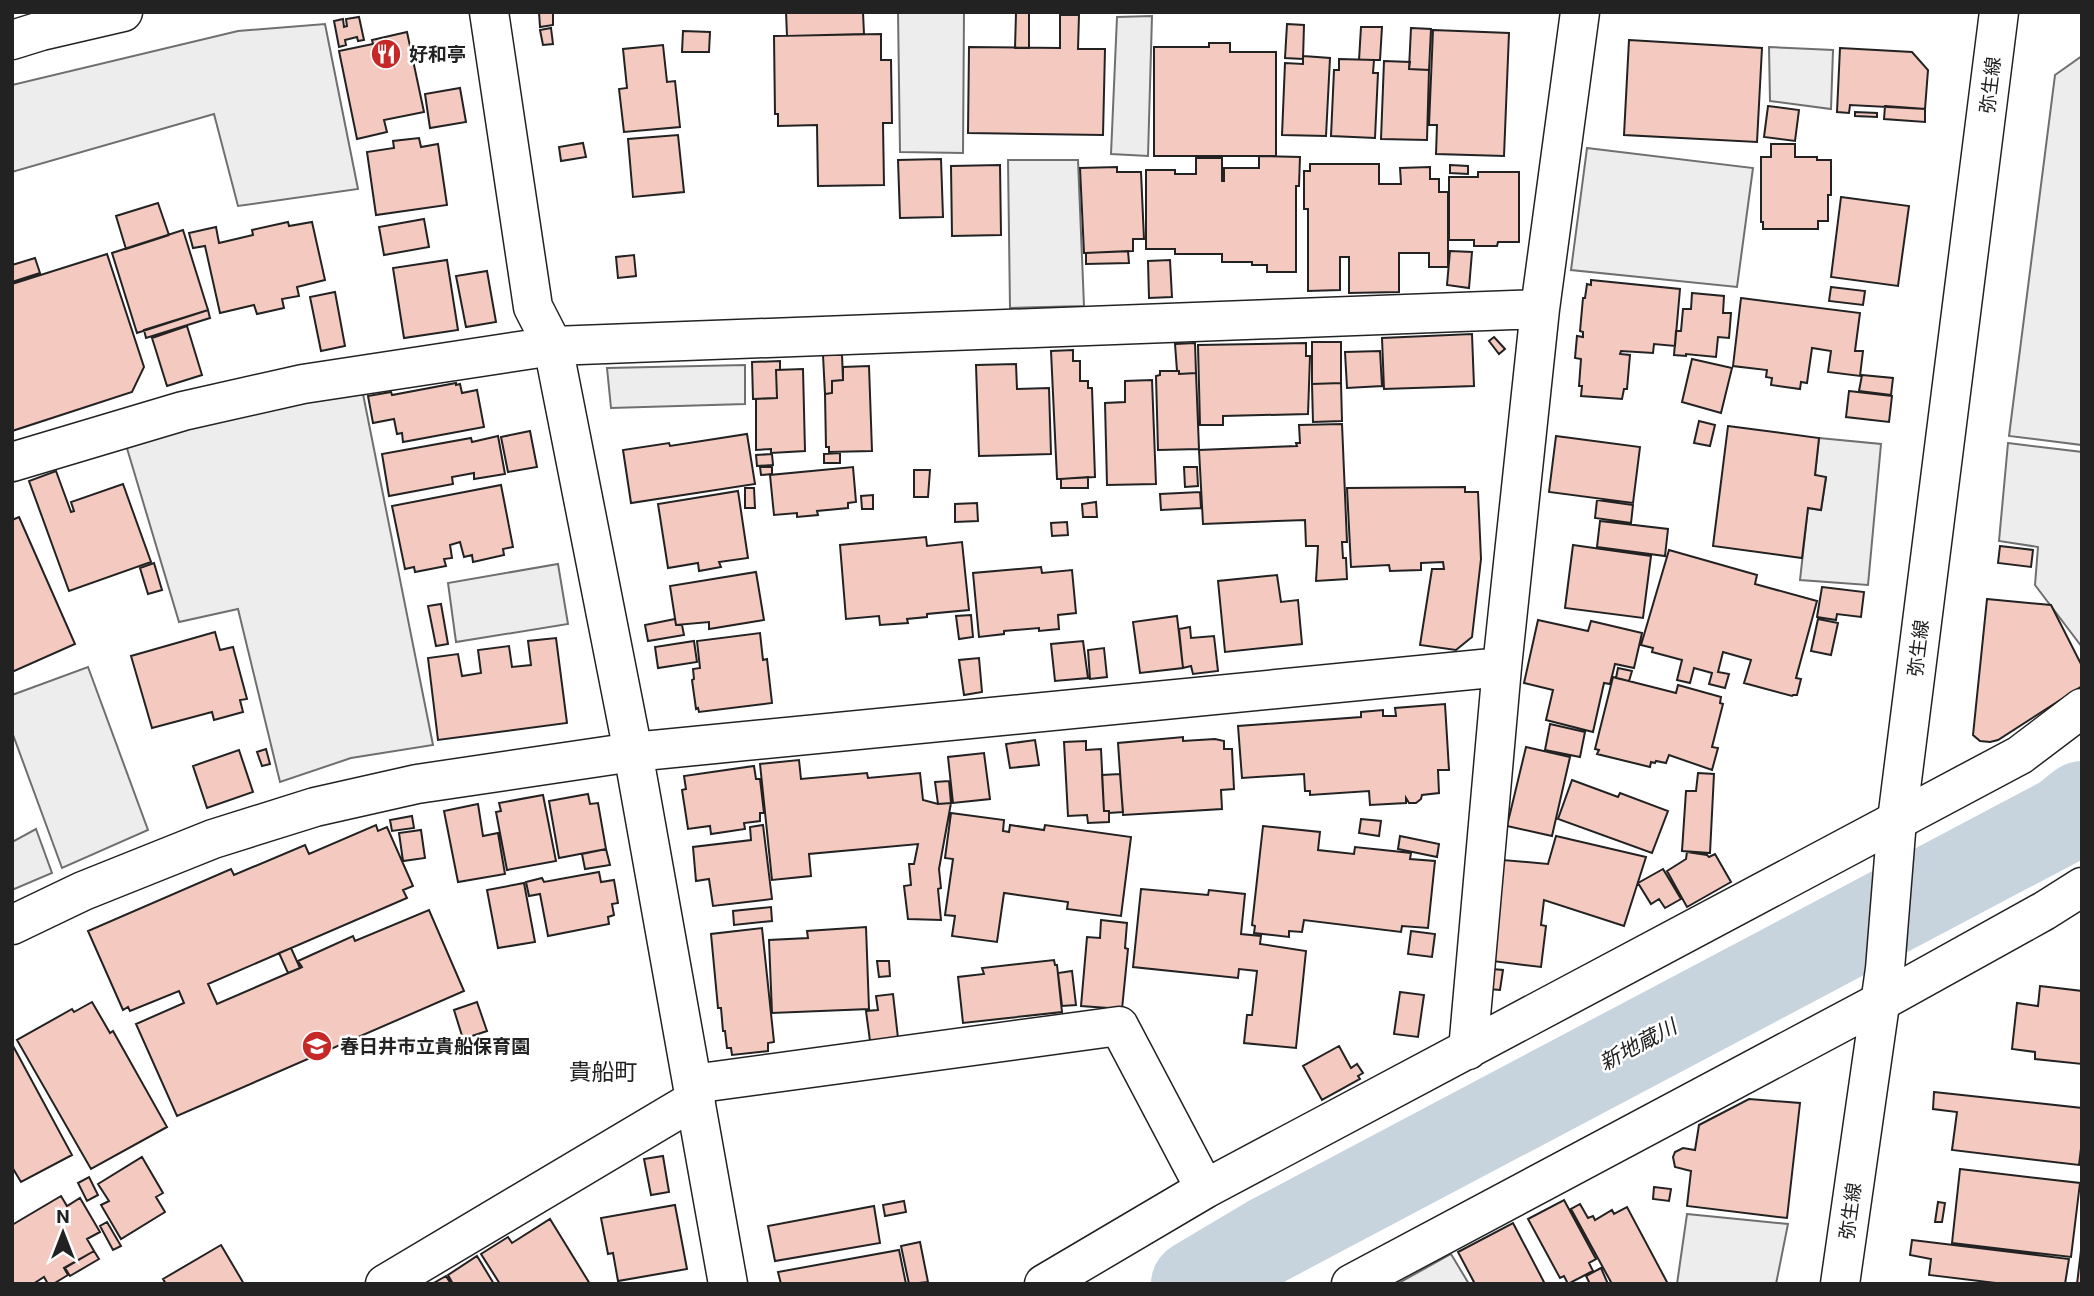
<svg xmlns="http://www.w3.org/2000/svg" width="2094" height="1296" font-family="Roboto,'Noto Sans JP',sans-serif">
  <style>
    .parking { fill: #ededed; stroke: #6f6f6f; stroke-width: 2 }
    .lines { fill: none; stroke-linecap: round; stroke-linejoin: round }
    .river { stroke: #c7d3dd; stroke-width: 88 }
    .building { fill: #f3c9c0; stroke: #222; stroke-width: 2 }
    .street-casing { stroke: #222; stroke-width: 41 }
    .secondary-casing { stroke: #222; stroke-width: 41 }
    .primary-casing { stroke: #222; stroke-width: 41 }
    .street { stroke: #fff; stroke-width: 38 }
    .secondary { stroke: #fff; stroke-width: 38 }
    .primary { stroke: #fff; stroke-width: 38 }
    .labels { text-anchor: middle; stroke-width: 5; stroke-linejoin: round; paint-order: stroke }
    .poi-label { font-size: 19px; font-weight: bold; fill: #222; stroke: #fff; text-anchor: start }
    .street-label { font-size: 19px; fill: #222; stroke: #fff }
    .water-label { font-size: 21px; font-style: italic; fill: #222; stroke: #fff }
    .quarter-label { font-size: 23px; fill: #222; stroke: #fff }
  </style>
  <rect width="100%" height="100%" fill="#fff"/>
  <path class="parking" d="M898,12H964L963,153L900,152Z
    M1152,16L1148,156L1111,154L1117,17Z
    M325,24L358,189L238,206L214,114L12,172V85L238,31Z
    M1769,47L1833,50L1831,109L1770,101Z
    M2082,56V445L2009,436L2055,75Z
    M1587,148L1753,168L1737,287L1571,270Z
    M1008,160H1078L1084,306L1010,308Z
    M745,365V404L611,408L607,368Z
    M363,394L433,745L351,758L280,782L238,609L179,622L126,445L257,409Z
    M1819,438L1881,444L1868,585L1800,580L1808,508L1821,510L1826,478L1815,475Z
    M2008,443L2082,452V647L2035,585L2038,547L1999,541Z
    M558,564L568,624L456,642L448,583Z
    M88,667L148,830L62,868L12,732V695Z
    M36,829L52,873L12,890V842Z
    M1687,1214L1788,1224L1776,1284H1677Z
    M1451,1254L1469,1284H1397Z"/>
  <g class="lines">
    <path class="river" d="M1195,1284L1269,1240L2063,820L2082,805"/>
  </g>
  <path class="building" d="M539,12H553V25L540,27Z
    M786,12H863L864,34L787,36Z
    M1016,13H1029V48H1015Z
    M1060,15H1079L1078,49H1105L1103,135L968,133L969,47L1060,48Z
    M359,17L364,40L358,41L357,37L345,40L346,45L339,47L334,21L343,19L344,27L347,26L346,19Z
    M1287,24L1304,25L1303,59L1285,58Z
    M1361,27H1382L1380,60H1359Z
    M551,28L553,44L543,45L540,30Z
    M1411,28L1431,29L1429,70L1409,69Z
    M1433,30L1509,33L1504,156L1436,154L1437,125H1429Z
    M683,31L710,32L709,52H682Z
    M407,32L424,112L384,120L387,132L357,139L339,51L373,44L372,40Z
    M881,34V60H891L892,123H883L884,185L818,186L817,125L778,126V114H775L774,36Z
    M1629,40L1762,48L1757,142L1624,135Z
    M1209,43H1230V52H1276V156H1154V47H1209Z
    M663,45L667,82L675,81L680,127L624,132L619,89L627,88L623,49Z
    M1840,48L1912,52L1928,70L1925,109L1850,105L1849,113L1837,112Z
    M1303,56L1330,58L1326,136L1282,135L1285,63L1303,64Z
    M1339,59L1374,60L1373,73H1378L1375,138L1331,136L1334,70H1339Z
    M1384,61L1410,62L1409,69L1429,70L1427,140L1381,139Z
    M460,88L466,122L430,128L425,94Z
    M1768,106L1799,110L1795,141L1764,137Z
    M1885,106L1925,109V122L1884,119Z
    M1855,112L1877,113V117L1855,116Z
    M678,135L684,192L633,197L628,139Z
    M419,138L421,147L438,144L447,205L376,215L367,152L394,148L393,141Z
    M583,143L586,157L561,161L559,147Z
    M1771,144H1795V157H1817V160H1831V195H1828V221H1818V229H1763V222H1761V157H1771Z
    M1259,156L1300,157L1299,186H1296V272H1267V265H1252V262H1222V254H1175V249H1146V170H1175V174H1196V158H1222V181H1224V168H1259Z
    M941,159L943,217L900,218L898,160Z
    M1310,164H1379V184H1401L1400,168L1430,167V179H1439V192H1448V267H1429V253H1399V292L1349,293V257H1340V290L1308,291V209H1304V171H1310Z
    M1000,165L1001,235L952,236L951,166Z
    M1450,165L1468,166V174L1450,173Z
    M1117,167V172H1141L1144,239H1133V251L1084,253L1080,168Z
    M1478,172H1519V242H1498L1497,246H1474V240H1449V177H1478Z
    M1841,197L1909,206L1898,286L1831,277Z
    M158,203L169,235L126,249L116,216Z
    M424,219L429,247L384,255L379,227Z
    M288,222L289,226L312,222L325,280L297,287L299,296L282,299L284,308L257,314L254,305L220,313L205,246L193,248L189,233L216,227L219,243L253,235L252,230Z
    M183,230L208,310L137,333L112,253Z
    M1128,251L1129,263L1086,264V253Z
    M1450,251L1472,252L1469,288L1447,285Z
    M107,254L144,367L132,392L12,431V284Z
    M634,255L636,276L618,278L616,257Z
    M35,258L40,273L12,282V265Z
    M447,260L458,330L404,338L393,268Z
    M1170,260L1172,297L1149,298L1148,261Z
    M487,271L496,322L466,327L456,276Z
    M1591,280L1680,289L1675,346L1654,344L1653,353L1621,351L1620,354L1630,355L1627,389H1624L1622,399L1581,396L1582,386H1579L1581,359L1575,358L1577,336L1583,337V332L1580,331L1583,298H1585L1587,284L1591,285Z
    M1831,287L1865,291L1863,305L1829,301Z
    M335,292L345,346L321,351L310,297Z
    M1692,293L1724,296L1723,313H1731L1729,338L1718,337L1716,357L1686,354V356L1674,355L1676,331H1681L1683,309H1691Z
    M1741,298L1860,313L1855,351H1863L1860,376L1828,372L1831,351L1812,348L1807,383L1801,382L1800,389L1771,385L1772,378L1766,377L1767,370L1733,366Z
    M208,310L210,318L146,338L144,330Z
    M187,326L202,375L167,386L152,338Z
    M1472,334L1474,386L1384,389L1382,338Z
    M1494,337L1505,349L1499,354L1489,341Z
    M1312,342H1341V383L1312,384Z
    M1195,343L1196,373L1179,374V371H1177L1175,344Z
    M1306,343V356H1310L1308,414L1223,416V425H1200L1198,345Z
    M1073,350V361H1080V381H1088V388H1092L1095,477L1057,479L1051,351Z
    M1380,351L1382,386L1347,388L1345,352Z
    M823,355H842L843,380L832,381V393L825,394Z
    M1692,359L1732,368L1721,413L1682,402Z
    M780,361V370H776L777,398L753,399L752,362Z
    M1016,364L1017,389L1049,388L1051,454L979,456L976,365Z
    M869,366L872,451L829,452V447H826L825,394L832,393V381L843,380V367Z
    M803,369L805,451L771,453V449L756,450V399L777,398L776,370Z
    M1160,371H1179V374L1196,373L1199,449L1158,450L1156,376L1160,375Z
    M1862,375L1893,378L1891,395L1859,391Z
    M1152,380L1156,484L1107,485L1105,403L1125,402V381Z
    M456,383V385L460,384L462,393L477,390L484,427L403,442L402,433L397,434L394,419L373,423L368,396L391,392L392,395Z
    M1341,383L1342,421L1313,422L1312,384Z
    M1849,391L1892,396L1889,422L1846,417Z
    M1699,421L1715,425L1710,446L1694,443Z
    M1342,424L1347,542H1342L1343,558H1346L1347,579L1316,581L1318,546H1306L1305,520L1203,524L1199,450L1297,446L1296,443H1300L1299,425Z
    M1728,426L1819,438L1815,475L1826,477L1821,510L1808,508L1802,558L1713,546Z
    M530,431L537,467L508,472L501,437Z
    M747,434L755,484L631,503L623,450L669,443L670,446Z
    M498,436L505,474L474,479V473L452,477L453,484L389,496L382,454L471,438L472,442Z
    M1556,436L1640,447L1633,503L1549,492Z
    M840,453V463H824V454Z
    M772,454L773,465L757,466L756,455Z
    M760,467H772V474L761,475Z
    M853,467L856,502L848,503V508L817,511L818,515L797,517V513L774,515L770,475Z
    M1184,467H1197L1198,486L1185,487Z
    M914,470H930L928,497H914Z
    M56,471L71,512L74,511L71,502L123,484L151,562L69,591L29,481Z
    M1088,477V488H1061V479Z
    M501,485L513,547L503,549L504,555L473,562L472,555L464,557L460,542L450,545L452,558L444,559L446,566L415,572L414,567L405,569L392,506Z
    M1465,487V492H1478L1481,559L1472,637L1456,650L1420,645L1432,569H1444L1443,562L1421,563V570L1390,571L1389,565L1351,567L1347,488Z
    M745,488H754L755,508H745Z
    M738,491L748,558L719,562L721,567L699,571L698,563L668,568L658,504Z
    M1200,492L1201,508L1161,510L1160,494Z
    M873,495V509H862L861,496Z
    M1597,500L1633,505L1631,523L1595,518Z
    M1096,502L1097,517H1083L1082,504Z
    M977,503L978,521L955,522V504Z
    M19,517L75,644L12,672V520Z
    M1600,521L1668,529L1665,556L1597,547Z
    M1067,522L1068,535L1052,536L1051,523Z
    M926,537L927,546L962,542L969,610L927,614V617L907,619L908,623L880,625L879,616L846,619L840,545Z
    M1573,545L1651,556L1643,618L1565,608Z
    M2000,546L2033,550L2031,567L1998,563Z
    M1669,550L1757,575L1755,584L1817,601L1796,678L1801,679L1797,695H1793L1792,696L1744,683L1751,660L1723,652L1718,672L1729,674L1725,688L1709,684L1712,673L1694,668L1690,683L1677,680L1682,660L1652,652L1653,648L1641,645Z
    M154,563L162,590L148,594L140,568Z
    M1041,567L1042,573L1072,570L1076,613L1058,615L1059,629L1039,631V628L1004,631V634L979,637L973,573Z
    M756,572L764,620L709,629V622L676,625L670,586Z
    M1277,575L1281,602L1298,600L1302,644L1225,652L1218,581Z
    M1822,587L1864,592L1861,617L1837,614L1836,620L1817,617Z
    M1987,599L2051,605L2082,666V686L1998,740L1990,742L1980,741L1973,735Z
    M441,604L448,644L436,646L428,606Z
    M971,615L973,637L959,639L956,616Z
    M1177,616L1183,668L1140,673L1133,622Z
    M675,619L676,625H682L684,635L648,641L645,625Z
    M1818,619L1838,623L1831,655L1811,651Z
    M1538,620L1588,631L1591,621L1642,633L1634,668L1615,664L1610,684L1604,683L1593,732L1546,720L1553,690L1524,683Z
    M1190,627L1191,638L1214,636L1218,671L1193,674L1191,666L1183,668L1179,629Z
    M215,632L220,650L233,647L247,699L240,700L243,712L214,720L212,712L152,728L131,656Z
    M760,633L763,660L767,659L772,703L699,712L698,708L696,709L692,680L694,679L693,669L700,668L697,641Z
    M556,638L567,723L438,740L428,658L458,654L462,676L481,673L478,650L509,646L512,667L531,665L528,641Z
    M694,641L697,662L658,668L655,647Z
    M1083,641L1088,678L1055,681L1051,644Z
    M1104,648L1107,677L1090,679L1088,650Z
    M979,658L982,692L964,695L959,660Z
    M1618,668L1632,671L1629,681L1616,678Z
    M1613,677L1676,693L1678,685L1721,697L1720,703L1723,704L1712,747L1718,748L1712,770L1669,755L1666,763L1656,761L1655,763L1651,762L1650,767L1597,754L1599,750L1595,749Z
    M1445,704L1449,770H1438L1439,793L1422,795L1421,799L1416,803H1409L1406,798V803L1370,805L1369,791L1310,795V791H1305L1304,774L1242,778L1238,726L1361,717V712L1383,710V716H1396L1395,708Z
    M1550,724L1585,732L1580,757L1545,750Z
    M1183,737V741L1215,739L1224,741V749H1232L1234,789L1221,790L1222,809L1123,815L1118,743Z
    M1035,740L1039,765L1010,768L1006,744Z
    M1086,741V750L1101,749L1104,811H1109V822L1088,823L1087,815L1068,816L1064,742Z
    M1526,747L1570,757L1552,836L1507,826Z
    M266,749L270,764L262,766L257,752Z
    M239,750L253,792L207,808L193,766Z
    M984,753L990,799L953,803L948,757Z
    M799,760L801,779L867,773L868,778L920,773L923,800L938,804L951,803L939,869L941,888L938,889L941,920L908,919L904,886L911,885L909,864H914L918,844L809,854L811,876L772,880L760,764Z
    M754,766L756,779H760L764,813H760V821L744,823L745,829L711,834L710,826L688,829L682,790L686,789L684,776Z
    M1698,773L1714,774L1710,853L1682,851L1686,791H1696Z
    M1120,774L1123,812L1109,813V811H1104L1102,775Z
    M1572,780L1618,797L1620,793L1668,811L1652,853L1558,819Z
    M949,781L951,803L938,804L935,782Z
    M588,794L590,804L598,803L606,849L559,858L549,801Z
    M543,795L556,861L507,870L496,812L501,811L499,803Z
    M478,804L483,836L498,833L505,874L458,882L444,811Z
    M951,813L1004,820L1003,831L1009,832L1010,825L1044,830L1045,825L1131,837L1121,916L1067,909L1068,902L1004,893L997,942L952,936L955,916L945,915L953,859L945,858Z
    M412,816L414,828L392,831L390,820Z
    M1361,819L1381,821L1379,836L1359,833Z
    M376,825L378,831L387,827L413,886L403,890L407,898L208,984L217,1004L300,968L302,967L298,961L353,936L355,941L429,910L464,991L177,1116L136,1024L184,1003L179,991L130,1011L128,1007L123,1010L88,931L231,869L234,875L305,845L309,854Z
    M763,825L772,899L713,906L709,879L696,881L693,847L751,840L750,827Z
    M1263,826L1320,832L1318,850L1354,854L1355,847L1411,853L1410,859L1435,861L1428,928L1402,926L1401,932L1304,920L1302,932L1289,931V937L1254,933L1255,926L1252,925Z
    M421,830L425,858L403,861L399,833Z
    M1400,836L1439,844L1437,857L1398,849Z
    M1556,836L1646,857L1624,926L1544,900L1541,925L1546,926L1541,967L1492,961L1503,860L1548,864Z
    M606,849L610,865L585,869L582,854Z
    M1687,852L1707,855L1709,857L1715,854L1731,882L1687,907L1667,871L1686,859Z
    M1663,869L1681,899L1665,908L1659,899L1651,904L1638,883Z
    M599,872L601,882L614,880L618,903L612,904L614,915L608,917L609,924L548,936L540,894L529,896L526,882L542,878L544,882Z
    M524,883L535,942L498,948L487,890Z
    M1141,889L1208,895L1209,890L1245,894L1241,934L1261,936L1260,944L1306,951L1296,1048L1244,1043L1247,1015H1252L1257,971L1239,969L1238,978L1133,967Z
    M771,907L772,921L734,925L733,911Z
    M1101,920L1127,923L1125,948L1128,949L1122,1009L1081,1006L1087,937L1100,938Z
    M866,927L869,1009L772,1013L769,940L808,938L807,931Z
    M762,928L774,1042L768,1043V1051L732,1055L731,1048H727L725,1031H723L721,1008H718L711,934Z
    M1411,931L1435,934L1432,957L1408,954Z
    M291,948L300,968L288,973L279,953Z
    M1054,960L1055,965H1057L1062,1012L963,1023L958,977L984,974L982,968Z
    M877,961H889L890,976L879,977Z
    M1492,969L1503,970L1500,990L1489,989Z
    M1072,971L1076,1005L1062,1006L1058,973Z
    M2040,986L2082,991V1064L2035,1059V1052L2012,1049L2017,1003L2038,1006Z
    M1400,992L1424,995L1418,1037L1394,1034Z
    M893,994L898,1038L870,1041L866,1011L878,1010L876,996Z
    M92,1002L110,1033L113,1031L167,1127L91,1169L17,1040L72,1009L74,1012Z
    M477,1002L487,1031L463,1039L454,1010Z
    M12,1044L72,1155L21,1182L12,1167Z
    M1339,1046L1351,1068L1357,1064L1363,1073L1358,1076L1360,1079L1322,1100L1303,1066Z
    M1934,1092L2082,1108V1140L2079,1165L1952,1150L1957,1112L1933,1109Z
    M1749,1099L1800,1103L1787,1218L1687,1206L1691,1171L1675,1167L1673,1157L1675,1152L1683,1148L1695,1150L1699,1125Z
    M663,1156L669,1192L651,1195L644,1159Z
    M142,1157L163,1193L156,1197L165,1212L121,1239L101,1205L109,1201L98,1184Z
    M1960,1169L2080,1183L2071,1257L1952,1243Z
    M89,1177L98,1195L87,1201L78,1183Z
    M1654,1187L1671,1189L1669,1201L1653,1199Z
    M61,1196L67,1206L80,1198L100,1232L87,1239L94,1251L64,1268L68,1275L53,1284H48L44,1277L33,1284H12V1225Z
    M1564,1200L1596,1259L1589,1263L1593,1271L1568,1284L1564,1276L1560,1278L1528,1219Z
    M904,1201L906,1212L885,1216L883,1205Z
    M1938,1202L1945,1203L1942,1222H1935Z
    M1580,1204L1588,1218L1593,1216L1595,1220L1612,1210L1614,1214L1627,1207L1668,1284H1612L1571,1209Z
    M675,1205L687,1269L618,1281L613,1253L608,1254L601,1218Z
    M874,1206L880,1243L775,1261L768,1226Z
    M550,1219L590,1284H500L481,1254L508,1237L512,1243Z
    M107,1222L121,1246L113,1250L100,1226Z
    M1513,1223L1545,1284H1475L1458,1252Z
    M1912,1240L2069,1259L2065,1284H2004L1929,1275L1931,1259L1910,1255Z
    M920,1242L928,1282L909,1284L901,1246Z
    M2082,1242V1284H2077Z
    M221,1245L244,1284H166L163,1279Z
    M899,1250L906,1284H781L778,1272Z
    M94,1251L99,1259L70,1276L65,1268Z
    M477,1256L494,1284H453L448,1275Z
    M1601,1268L1608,1284H1586L1589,1282L1586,1276Z
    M446,1276L451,1284H432Z"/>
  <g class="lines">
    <g class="street-casing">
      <path id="street" d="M489,12L533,307L553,346L633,752L728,1284
        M12,462L183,411L303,384L553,346L1540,309
        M12,925L83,891L213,839L315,807L417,784L633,752L1502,667
        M1468,1050L1502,667L1540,309L1580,12
        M693,1084L1119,1026L1205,1189
        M385,1284L696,1099
        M1044,1284L1205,1189L2020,755L2082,708
        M1351,1284L1880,1002L2044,911L2082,887"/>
    </g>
    <g class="secondary-casing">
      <path id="secondary" d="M1840,1284L1885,969L1897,820L1999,12"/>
    </g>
    <g class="primary-casing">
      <path id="primary" d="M12,40L41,31L123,12"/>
    </g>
    <use href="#street" class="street"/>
    <use href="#secondary" class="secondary"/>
    <use href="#primary" class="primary"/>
  </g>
  <defs>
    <g id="restaurant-disc" transform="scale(1.575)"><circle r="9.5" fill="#c62828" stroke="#fff"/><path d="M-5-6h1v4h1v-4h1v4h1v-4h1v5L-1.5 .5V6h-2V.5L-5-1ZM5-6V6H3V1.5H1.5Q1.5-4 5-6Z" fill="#fff"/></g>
    <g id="school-disc" transform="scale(1.575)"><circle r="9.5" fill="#c62828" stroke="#fff"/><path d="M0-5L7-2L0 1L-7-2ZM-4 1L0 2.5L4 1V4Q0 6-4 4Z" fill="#fff"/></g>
  </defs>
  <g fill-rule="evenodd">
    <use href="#restaurant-disc" x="386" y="54"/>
    <use href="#school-disc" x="317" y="1046"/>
  </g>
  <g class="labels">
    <g class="poi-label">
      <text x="409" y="61">好和亭</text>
      <text x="340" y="1053">春日井市立貴船保育園</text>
    </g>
    <g class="street-label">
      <text transform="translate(1990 85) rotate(-83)" y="7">弥生線</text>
      <text transform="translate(1918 648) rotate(-83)" y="7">弥生線</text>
      <text transform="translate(1850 1211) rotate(-82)" y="7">弥生線</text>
    </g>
    <g class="water-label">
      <text transform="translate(1638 1045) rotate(-28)" y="7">新地蔵川</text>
    </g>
    <g class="quarter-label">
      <text x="603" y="1080">貴船町</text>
    </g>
  </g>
  <rect width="2094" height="1296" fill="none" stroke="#222222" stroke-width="28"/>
  <g transform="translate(63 1233)" stroke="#ffffff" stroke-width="5" paint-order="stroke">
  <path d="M0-5L12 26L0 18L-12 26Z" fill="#222222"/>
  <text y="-10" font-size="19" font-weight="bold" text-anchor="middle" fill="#222222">N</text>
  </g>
</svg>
